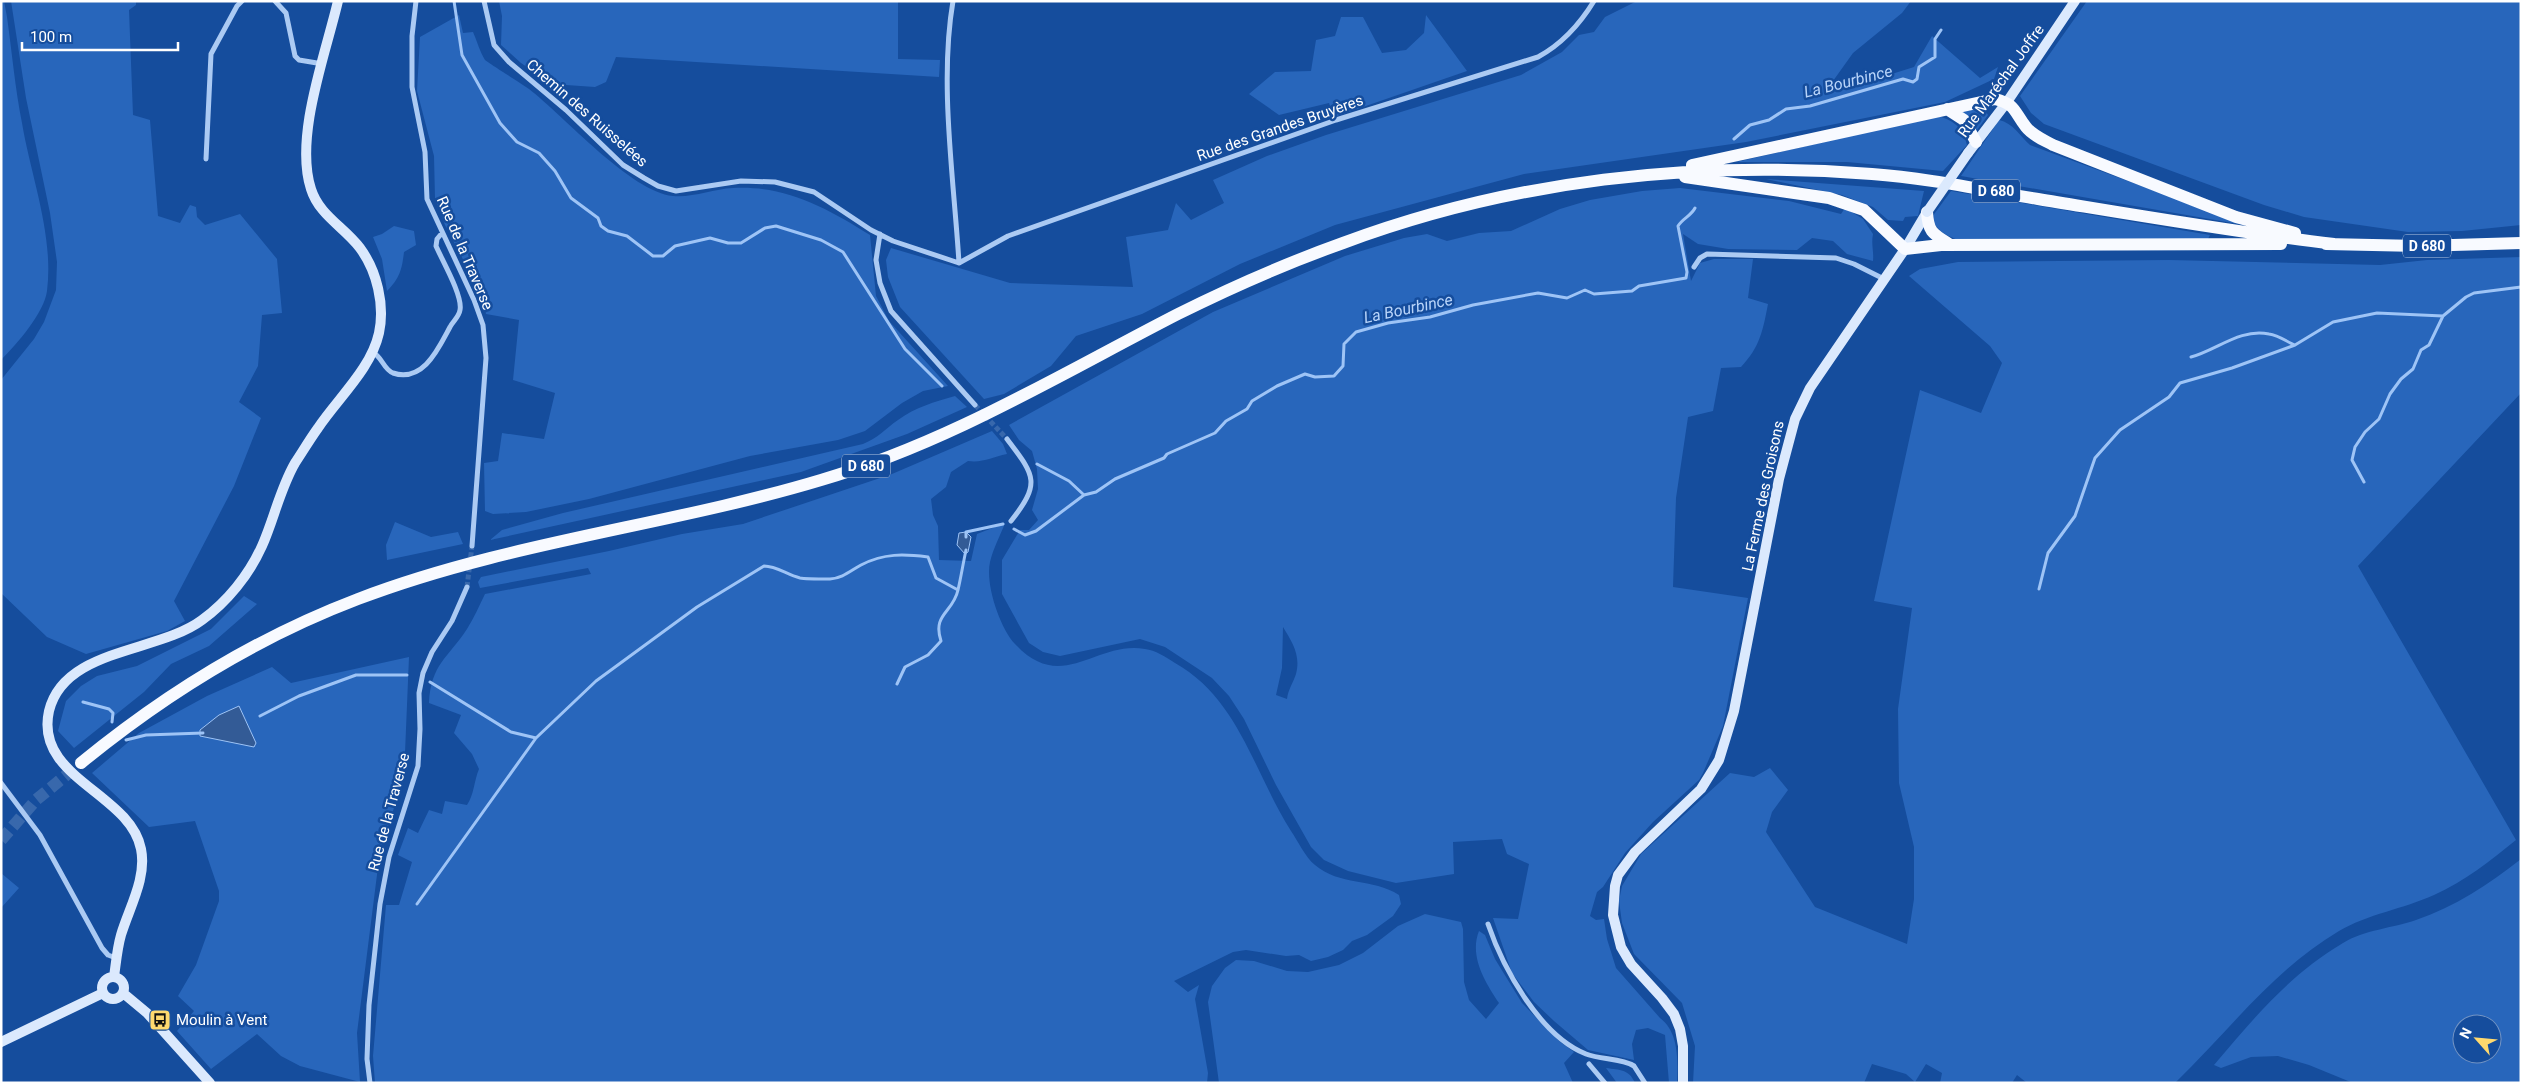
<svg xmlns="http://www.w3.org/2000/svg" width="2522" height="1084" font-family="Roboto,sans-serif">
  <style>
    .green { fill: #2866bb; fill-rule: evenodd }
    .water { fill: #335b96; stroke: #9ec4f6 }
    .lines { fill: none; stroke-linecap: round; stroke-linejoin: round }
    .stream { stroke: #9ec4f6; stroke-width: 3 }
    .minor-tunnel { stroke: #3868ac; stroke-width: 5; stroke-dasharray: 5 2.5; stroke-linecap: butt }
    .primary-tunnel { stroke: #3868ac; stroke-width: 12; stroke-dasharray: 12 6; stroke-linecap: butt }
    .minor { stroke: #abcaf3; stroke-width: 5 }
    .secondary { stroke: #dbe9fd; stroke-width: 10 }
    .primary { stroke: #f8faff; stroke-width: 12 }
    .secondary-bridge { stroke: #dbe9fd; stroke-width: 10 }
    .labels { text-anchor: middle; stroke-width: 5; stroke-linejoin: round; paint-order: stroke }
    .shield { fill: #154d9d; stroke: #b9cae2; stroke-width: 1 }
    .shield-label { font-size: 14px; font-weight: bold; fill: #fff }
    .street-label { font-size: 15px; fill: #fff; stroke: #154d9d }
    .poi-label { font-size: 15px; fill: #fff; stroke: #154d9d; text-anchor: start }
    .water-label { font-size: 16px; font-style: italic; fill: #b8d4fa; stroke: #154d9d }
  </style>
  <rect width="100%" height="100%" fill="#154d9d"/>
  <path class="green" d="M1,1H4L7,17C12,52 15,88 22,123C31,177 54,235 47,291C44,313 17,344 1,360Z
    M11,1H136V5L129,10L133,115L150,120L158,216L180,223L190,205L196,207L197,217L205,225L240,214L277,259L282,313L262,315L258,366L239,402L261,418L234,486L174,601L185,621L167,631L86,654L47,637L1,593V380L34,339L44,322L56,290L57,262L50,213L26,98Z
    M499,1H898V59L940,60L939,77L616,57L606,82L595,87L552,84L521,63L501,45L502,16Z
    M1637,1H1911L1902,13L1853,53L1828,88L1844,89L1914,67L1932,36L1980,78L1998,67L1994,79L1945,102L1746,142L1524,174L1335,225L1240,264L1142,314L1076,336L1051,366L1004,394L984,399L900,307L888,277L886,260L891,248L1010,283L1133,287L1126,237L1168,230L1176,203L1191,220L1224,203L1213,180L1267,156L1326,135L1521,75L1562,52L1579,35L1594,32L1605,17Z
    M2087,1H2521V225L2462,231L2408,232L2304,217L2264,205L2044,124L2031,113L2020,96Z
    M459,15L463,33L473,32C477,41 480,52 485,60C487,62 522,84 529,89C564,116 631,192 673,196C692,198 713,189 733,188C785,185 827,208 870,235L876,296L889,321L948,386L923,391L902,403L865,431L838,440L750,456L589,499L526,512L493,514L485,511L484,463L498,461L502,433L544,439L555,393L513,380L519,320L486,314L480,292L445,225L435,199L434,156L417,91L420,37Z
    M1426,15L1467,71L1334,117L1329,103L1279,115L1249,94L1275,72L1311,71L1316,40L1335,36L1341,17H1363L1382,53L1406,50L1424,33Z
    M1983,107L1988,115L1977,130L1958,111Z
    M1938,116C1955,121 1963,128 1967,145L1943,171L1847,162H1736Z
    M1999,120C2013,123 2020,136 2030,145L2250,226L1961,176Z
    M1766,179L1924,191L1918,216L1905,217L1903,221L1888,220L1873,207L1842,195Z
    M1680,188L1789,201L1841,214L1845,208L1863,219L1873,234C1871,245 1874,251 1873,261L1847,254L1833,241L1812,238L1797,250L1728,249L1698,244L1683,234L1691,281L1700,263L1714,259H1753L1748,298L1768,304C1763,330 1760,347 1741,367L1721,368L1713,411L1688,417L1676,498L1673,587L1748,598L1723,726L1703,773L1699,780L1653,822L1625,853L1603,887L1597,892L1590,916L1596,920L1604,919L1607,939L1616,968L1660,1018C1679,1032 1678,1061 1677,1083H1669L1665,1035L1648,1028L1636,1030L1632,1044L1634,1060L1588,1050L1554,1021L1534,1002L1512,973L1493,918L1518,919L1529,864L1507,854L1502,839L1453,842L1454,874L1396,883L1348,871L1324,860L1311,847L1276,785L1244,719L1229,696L1212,678L1165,647L1140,639L1060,656L1043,652L1029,643L1002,594V560L1020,530H1029L1038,520L1032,510L1038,489L1037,469L1032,451L1019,440L1009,425L1213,312L1345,256L1404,238L1427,234L1447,241L1479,233L1511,231L1560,209L1590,200L1642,191ZM1283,627C1292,642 1301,655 1296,674C1293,683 1288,690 1287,699L1276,695L1282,668Z
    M1951,191L2210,235L2208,239L1961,241C1948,236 1936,232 1932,217Z
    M394,226L414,231L416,245L404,252C402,269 400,278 387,291L382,259L373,237L382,234Z
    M2521,257V393L2358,566L2516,840C2490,861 2465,881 2434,895C2403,909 2368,914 2339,931C2273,970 2229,1031 2175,1083H2027L2017,1075L2012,1083H1940L1942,1073L1926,1064L1915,1082L1906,1074L1872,1064L1864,1083H1693L1695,1046L1682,1003L1634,954L1622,923L1619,901L1622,886L1641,854L1730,773L1754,777L1770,768L1788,790L1772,812L1766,832L1815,907L1907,944L1914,899V847L1899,783L1898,709L1912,608L1874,601L1920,390L1981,413L2002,363L1990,346L1909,276L1920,269L1958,262L2169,260L2380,265L2427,260Z
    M955,396L967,407L907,434L801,472L490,540L502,530L563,513L863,444C878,438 885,429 898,420C916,407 934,402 955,396Z
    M992,431L1003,444L1007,454C992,457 983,463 968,461L951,472L946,487L931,499L933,515L938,526L939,560L971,561L977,534L1005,523C1000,536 993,549 990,562C985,584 1000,628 1015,644C1062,695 1096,640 1145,649C1155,650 1166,657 1175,663C1239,699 1254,773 1291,831C1298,841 1305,857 1315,865C1339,886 1373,878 1399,895L1401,904L1393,916L1367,935L1352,941L1343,950L1328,957L1311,961L1299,955L1286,956L1246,950L1233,952L1174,981L1188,992L1199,985L1195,999L1208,1073L1207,1083H375L373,1056L386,905H399L412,862L398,855L408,828L418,833L429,810L442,814L445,801L467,805C474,795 474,781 479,769L472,754L454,733L461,715L429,703C431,664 448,658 467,629C474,618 479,606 485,594L591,574L588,568L480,588L478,582L481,577L609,551L682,534L743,524L892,474Z
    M395,522L431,537L458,532L463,544L387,560L386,545Z
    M244,596L257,604L209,646L171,664L144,692L74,748L58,731L66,701L81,686L97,676L137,666L211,629Z
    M409,657L404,777L380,851L357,1033L360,1082L300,1066L281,1056L257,1034L211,1069L177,1031L194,1011L178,996L196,965L219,901V891L195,821L149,827L92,773L139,733L207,696L272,667L291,683Z
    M2521,859V1083H2353L2309,1065L2278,1056L2251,1057L2221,1068L2214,1065C2255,1017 2288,976 2343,943C2364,930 2393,928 2416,920C2456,906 2488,885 2521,859ZM2462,1024H2492V1054H2462Z
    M1,873L19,888L1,908Z
    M1425,914L1461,922L1463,929L1464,982L1469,1000L1486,1019L1499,1003C1485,982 1469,956 1479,931L1485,935L1495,959L1522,1003L1559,1041L1574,1052L1564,1063L1573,1083H1219L1208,1002L1212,986L1225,968L1236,960L1254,961L1287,971L1308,972L1339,965L1363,953L1398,926Z
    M1606,1068C1620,1070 1629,1069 1635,1083H1617Z"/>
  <path class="water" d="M966,532L971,537L968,552L965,554L957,545L959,533Z
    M239,706L256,743L254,747L200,736V730L219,715Z"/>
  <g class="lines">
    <path class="stream" d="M454,1L462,55L500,123L517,142L539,153L555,171L571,198L598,218L601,226L608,231L627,236L653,256H663L675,246L710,238L728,243H741L765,228L776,226L821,240L843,252L905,349L942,386
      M1734,139L1750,125L1769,120L1786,109L1810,106L1903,79L1913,82L1917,79L1919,67L1935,57V39L1941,30
      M2191,357C2217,350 2240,328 2269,334C2277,335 2287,341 2294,345
      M1037,464L1069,481L1084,495
      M2364,482L2352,460L2355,447L2365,432L2379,419L2390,394L2401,379L2413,369L2421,350L2429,345L2443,316
      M1014,529L1025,535L1036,531L1084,495L1096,492L1115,479L1164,458L1167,454L1215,433L1226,421L1247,409L1252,401L1277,386L1305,374L1315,377L1334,376L1343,366L1344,344L1356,332L1388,323L1430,317L1473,305L1538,293L1567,298L1585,290L1594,294L1632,291L1639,286L1686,278L1687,272L1678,226C1683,218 1691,216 1695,208
      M966,537V532L1003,524
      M2039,589L2048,553L2075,516L2095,458L2120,430L2169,397L2180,383L2232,368L2295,345L2333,322L2377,313L2443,316L2466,297L2474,293L2521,287
      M430,682L511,732L536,738
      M897,684L905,667L928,655L941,641C932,614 953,613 958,590C961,577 963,564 966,550
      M83,702L109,709L113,713L112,722
      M260,716L299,696L356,675H407
      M126,740L146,735L203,733
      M417,904L536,738L596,681L697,607L764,566C777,566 787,575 800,578C805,579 824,579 830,579C843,578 850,571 861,565C884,553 904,554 928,557L936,578L958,590"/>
    <path class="minor-tunnel" d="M975,405L1007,439
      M467,587L472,546"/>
    <path class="primary-tunnel" d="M1,840L36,800L81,763"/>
    <path class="minor" d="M275,1L286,13L295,56L299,60L323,64
      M416,1L412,36V87L425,152L427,199L474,300L483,325L486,358L472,546
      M484,1L494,45L509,62L566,110L623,165L644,178L658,186L676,191L741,181L775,182L814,192L871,230L893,241L959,263
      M953,1C939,83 954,180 959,263
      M206,159L211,54L237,6L242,1
      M880,234L876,260L880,283L891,311L975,405
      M959,263L1008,236L1336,120L1538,57C1562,44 1580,24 1594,1
      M1694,267L1700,258L1707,254L1836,258L1854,264L1884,279
      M372,352C382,356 383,369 393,373C424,383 439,347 450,327C453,321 459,317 460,310C463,296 442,260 436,246L437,239L442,233
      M1007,439C1034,475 1042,482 1011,521
      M1,783L40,835L102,948L108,955L116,958
      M1488,924C1503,968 1540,1036 1586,1054C1601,1060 1621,1058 1634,1066L1645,1083
      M1589,1064L1605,1083
      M370,1083L367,1059L369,1005L380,904L389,857L418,766L420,729L419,693L423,673L432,652L452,621L467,587"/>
    <path class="secondary" d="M1968,153L2007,102L2075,1
      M102 988a11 11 0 1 1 22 0a11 11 0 1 1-22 0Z
      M114,977C116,963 117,949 121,935C129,908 147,878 141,849C130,793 34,778 49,711C64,648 158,653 202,620C227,602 249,575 262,546C274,519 280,489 295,463C303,451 310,439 318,428C338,398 371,369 379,333C385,305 377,271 360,248C344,227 319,215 311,189C294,137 326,53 338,1
      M123,993L147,1013L210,1083
      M1,1042L103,993
      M1683,1083V1046L1680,1029L1674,1014L1662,998L1631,964L1621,947L1613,915L1615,886L1618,875L1635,852L1701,789L1719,760L1734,711L1779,479L1795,419L1810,388L1905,249L1927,212"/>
    <path class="primary" d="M1947,109L1964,120L1976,142
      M1692,165L1995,99C2016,104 2014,112 2026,127C2033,136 2044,140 2053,145L2236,217L2295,233
      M1685,177L1829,198L1864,210L1905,249L1941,245L2281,244
      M1927,212C1928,232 1933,234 1949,244
      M2326,244L2419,246L2521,243
      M81,763C164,695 258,637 358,599C507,542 668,526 821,480C948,443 1061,374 1178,314C1232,287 1287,263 1343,243C1512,180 1693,160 1872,174C1928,178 1983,190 2038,199C2136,215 2234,232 2334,244"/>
    <path class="secondary-bridge" d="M1927,212L1968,153"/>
  </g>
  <defs>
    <g id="bus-square" transform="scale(1.125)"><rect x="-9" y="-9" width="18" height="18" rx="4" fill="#ffd96e" stroke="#154d9d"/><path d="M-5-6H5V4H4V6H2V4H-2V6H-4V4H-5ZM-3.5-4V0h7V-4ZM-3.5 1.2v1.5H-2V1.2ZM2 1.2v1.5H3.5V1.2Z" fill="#111"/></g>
  </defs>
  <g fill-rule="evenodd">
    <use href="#bus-square" x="160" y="1020"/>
  </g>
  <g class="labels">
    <g class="shield">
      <rect x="1972" y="179.5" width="48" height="23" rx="4"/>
      <rect x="2403" y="234.5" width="48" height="23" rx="4"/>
      <rect x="842" y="454.5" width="48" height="23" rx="4"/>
    </g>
    <g class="shield-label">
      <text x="1996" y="196">D 680</text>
      <text x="2427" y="251">D 680</text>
      <text x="866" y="471">D 680</text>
    </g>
    <g class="street-label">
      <text transform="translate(2001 81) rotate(-54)" y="5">Rue Maréchal Joffre</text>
      <text transform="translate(587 113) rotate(41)" y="5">Chemin des Ruisselées</text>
      <text transform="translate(1280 128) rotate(-19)" y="5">Rue des Grandes Bruyères</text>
      <text transform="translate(465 253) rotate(67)" y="5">Rue de la Traverse</text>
      <text transform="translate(1763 496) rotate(-78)" y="5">La Ferme des Groisons</text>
      <text transform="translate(389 812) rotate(-75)" y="5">Rue de la Traverse</text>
    </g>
    <g class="poi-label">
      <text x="176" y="1025">Moulin à Vent</text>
    </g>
    <g class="water-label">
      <text transform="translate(1848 81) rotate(-14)" y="6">La Bourbince</text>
      <text transform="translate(1408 308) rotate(-12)" y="6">La Bourbince</text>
    </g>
  </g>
  <rect width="2522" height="1084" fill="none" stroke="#ffffff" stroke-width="5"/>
  <g transform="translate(2477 1039) rotate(297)"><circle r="24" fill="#154d9d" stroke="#7394c4"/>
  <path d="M0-4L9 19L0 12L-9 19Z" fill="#ffd96e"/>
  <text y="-8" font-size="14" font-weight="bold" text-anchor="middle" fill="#ffffff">N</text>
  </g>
  <path d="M22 42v8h156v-8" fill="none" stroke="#ffffff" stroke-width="2.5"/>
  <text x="30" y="42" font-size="15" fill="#ffffff" stroke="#154d9d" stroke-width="4" paint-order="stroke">100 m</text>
</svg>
